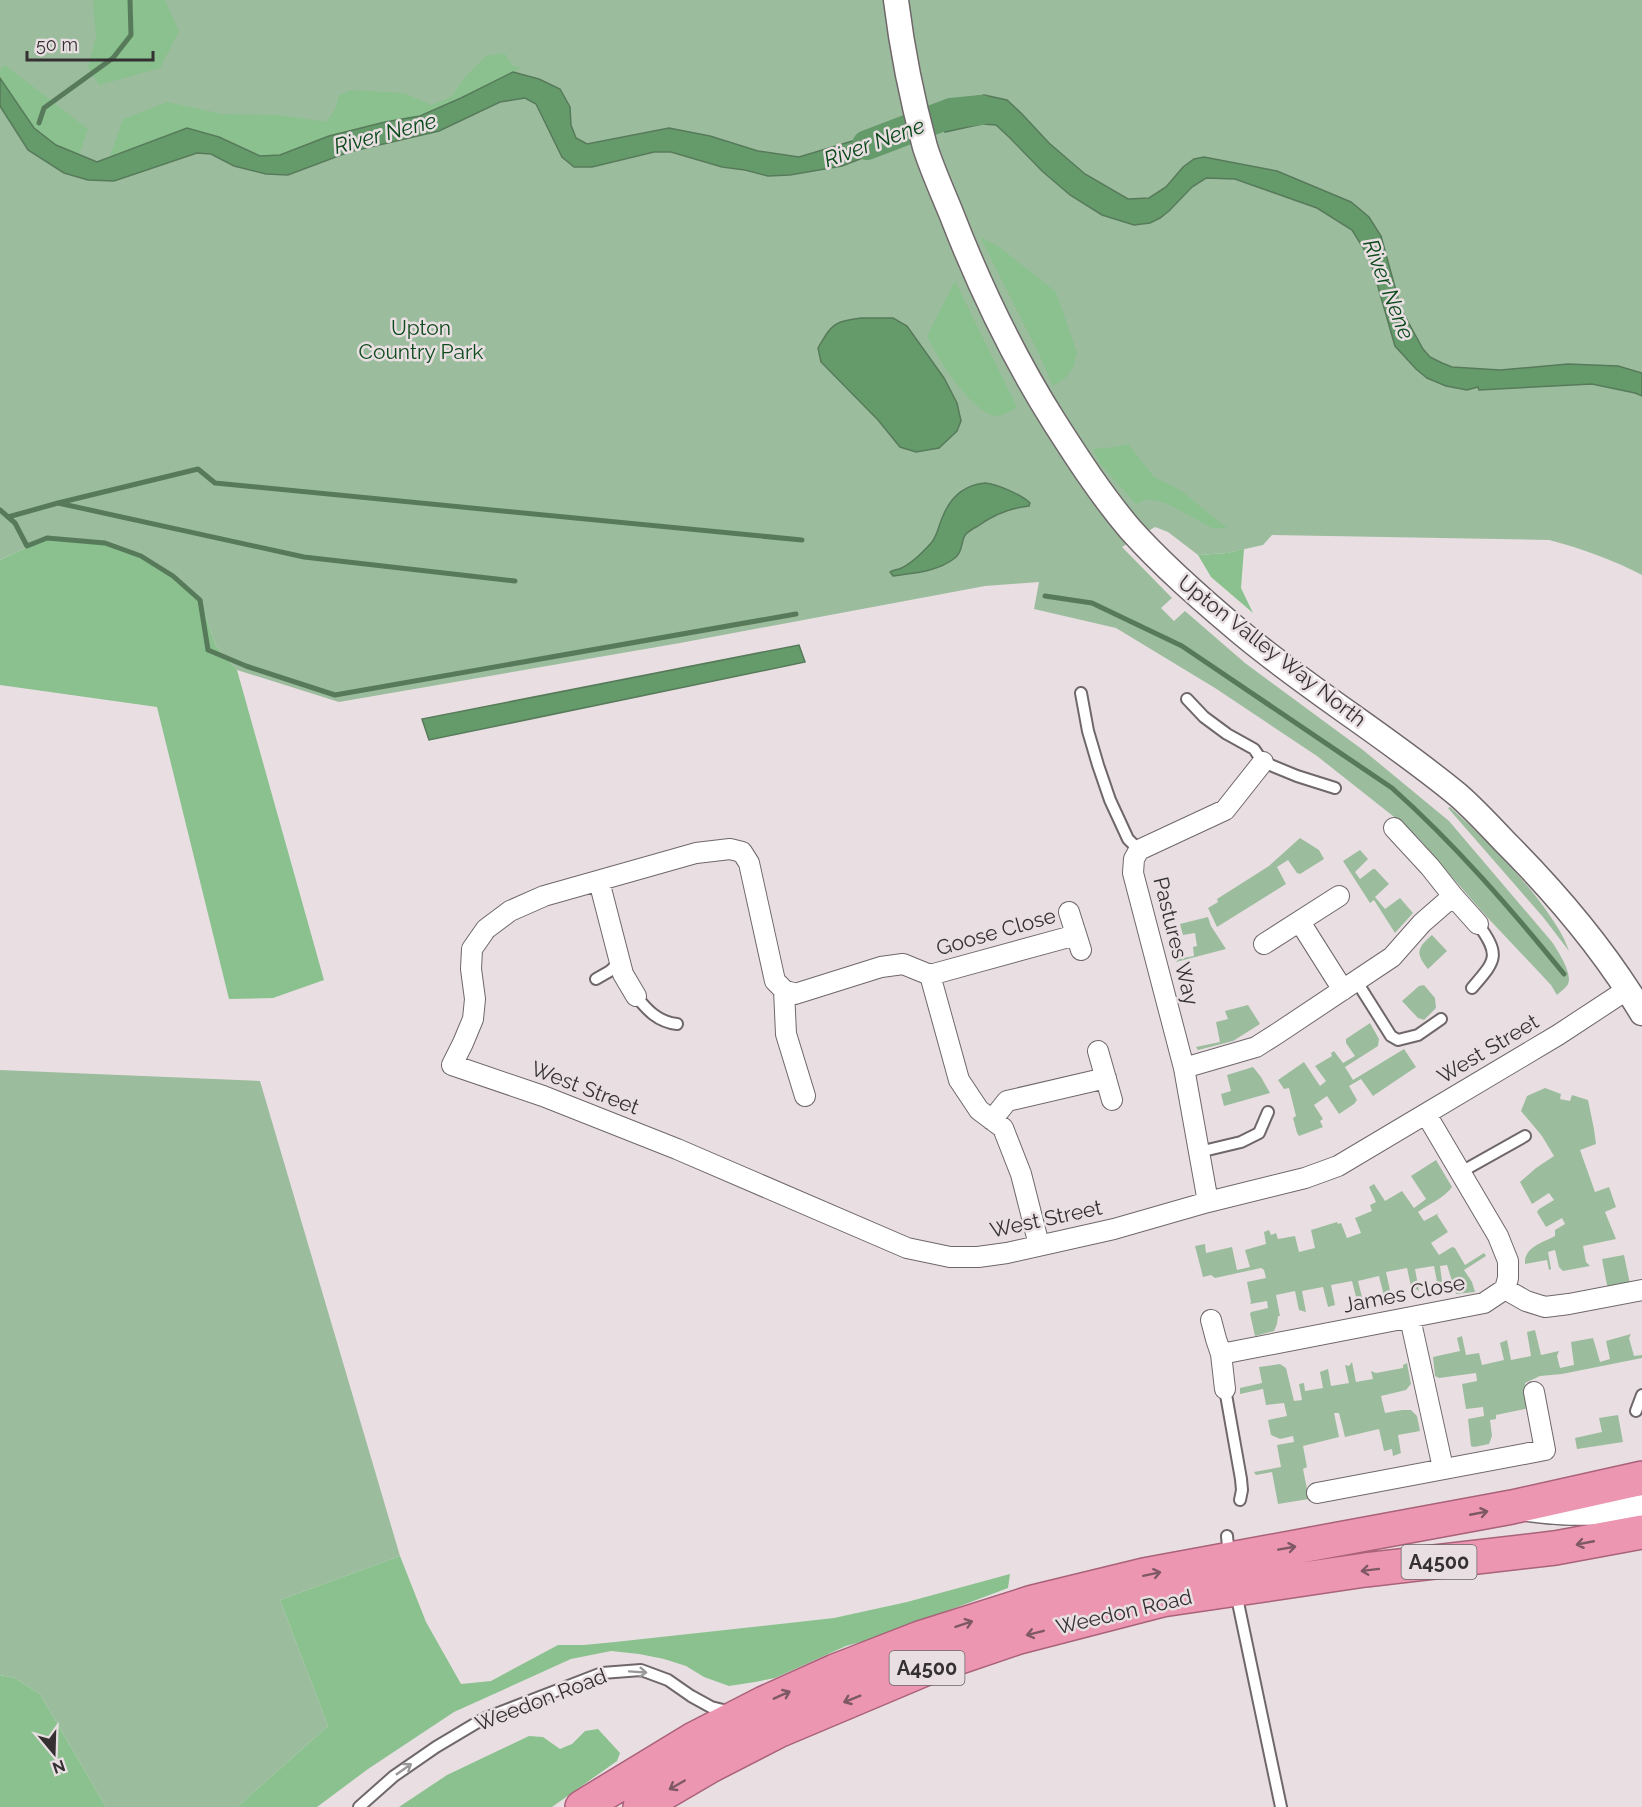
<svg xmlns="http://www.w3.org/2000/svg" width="1642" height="1807" font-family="Raleway,sans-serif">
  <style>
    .green { fill: #9cbc9e }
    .forest { fill: #8ac18f }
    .water { fill: #659b6b; stroke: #577b5a; stroke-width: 1.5 }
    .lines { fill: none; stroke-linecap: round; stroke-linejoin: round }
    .stream { stroke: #577b5a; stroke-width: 5 }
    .river { stroke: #659b6b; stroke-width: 30 }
    .service-casing { stroke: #6f6769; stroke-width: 14 }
    .minor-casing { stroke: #6f6769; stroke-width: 22 }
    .tertiary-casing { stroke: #6f6769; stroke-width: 27 }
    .trunk-casing { stroke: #a96279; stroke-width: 36 }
    .service { stroke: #fff; stroke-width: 10 }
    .minor { stroke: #fff; stroke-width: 20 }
    .tertiary { stroke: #fff; stroke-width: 24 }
    .trunk { stroke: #ec96b2; stroke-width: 33 }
    .oneway { stroke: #7e5965 }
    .oneway2 { stroke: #9a9898 }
    .labels { text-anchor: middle; stroke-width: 5; stroke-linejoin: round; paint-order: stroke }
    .shield { fill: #e9dfe2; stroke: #6b6567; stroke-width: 1.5 }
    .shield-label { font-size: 20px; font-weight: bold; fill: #353132 }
    .park-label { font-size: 21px; fill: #0f4c1d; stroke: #e9dfe2 }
    .street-label { font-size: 21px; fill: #353132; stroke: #e9dfe2 }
    .water-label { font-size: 22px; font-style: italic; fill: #0b491b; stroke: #e9dfe2 }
  </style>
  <rect width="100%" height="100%" fill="#e9dfe2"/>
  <path class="green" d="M0,0H1642V575C1613,560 1581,548 1549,540L1272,535L1263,545L1227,553L1198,555L1168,532L1155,527L1122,547L1172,598L1161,608L1174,621L1185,611L1245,663L1363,750L1449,821L1552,942C1558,951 1573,974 1568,984C1566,988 1561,991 1557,995L1551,985L1486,916L1419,839L1403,824L1317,756L1215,688L1116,628L1034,609L1039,582L985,586L680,643L339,702L237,670L216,646L200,600L76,541L47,538L0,560Z
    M1450,807C1485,839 1518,871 1546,910C1555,923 1564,936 1569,951L1543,917L1448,808Z
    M1300,838L1319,850L1324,859L1300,874L1297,873L1288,860L1277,867L1286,884L1217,927L1208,908L1218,902L1217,899L1269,866Z
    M1360,850L1368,859L1355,872L1360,879L1373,869H1375L1389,884L1375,897L1385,909L1400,898L1413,913L1395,933L1374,900L1370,903L1343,861Z
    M1208,917L1211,926L1226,949L1176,962L1178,959L1194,956L1193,947L1197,946L1195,933L1183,935L1180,924Z
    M1432,935L1447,951L1428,969C1415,953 1417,948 1432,935Z
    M1424,985L1435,998L1436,1008L1424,1020L1418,1018L1402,1001L1419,986Z
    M1248,1005L1260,1024L1233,1041L1198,1050L1196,1047L1220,1042L1216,1022L1228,1019L1225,1011Z
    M1370,1023L1379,1039L1378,1046L1345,1067L1353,1080L1404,1049L1416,1067L1373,1096L1361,1079L1349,1086L1357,1100L1354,1104L1339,1114L1327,1096L1314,1105L1323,1119L1320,1121L1323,1127L1299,1136L1297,1133L1293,1118L1296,1116L1289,1088L1284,1089L1278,1080L1304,1062L1320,1086L1326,1081L1315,1066L1332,1056L1331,1053L1334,1051L1343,1063L1355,1056L1346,1043V1039Z
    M1253,1067L1261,1077L1270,1093L1224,1106L1221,1094L1231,1091L1227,1075Z
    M0,1070L260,1081L400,1556L280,1600L328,1726L237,1807H106L40,1694L15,1678L0,1675Z
    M1545,1088L1561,1094L1560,1099L1570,1101L1572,1095L1588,1100L1594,1129L1596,1144L1580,1150L1595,1192L1609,1187L1616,1207L1605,1212L1616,1239L1583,1246L1586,1262L1590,1266L1563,1271L1559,1267L1555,1250L1548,1252L1551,1269L1549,1270L1547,1260L1525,1264C1524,1247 1542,1243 1555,1236V1230L1565,1224L1562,1218L1546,1227L1537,1212L1539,1209L1554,1200L1549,1193L1532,1204L1520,1182L1536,1168L1554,1156L1542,1136L1521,1111L1527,1096Z
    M1436,1160L1452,1187C1444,1198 1429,1204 1418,1212L1424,1221L1439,1213L1437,1215L1448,1232L1431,1243L1439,1255L1452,1247L1455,1248L1465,1265L1484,1253L1486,1256L1464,1270L1472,1282L1475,1292L1456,1294L1447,1265L1440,1266L1442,1281L1438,1287L1434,1266L1415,1269L1419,1291L1416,1289L1412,1291L1407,1268L1386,1272L1391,1295L1387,1294L1384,1296L1379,1276L1358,1281L1363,1301H1357L1352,1281L1331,1285L1335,1305L1328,1307L1323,1287L1302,1291L1306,1312L1299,1310L1295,1291L1276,1295L1280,1316H1278L1277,1324L1274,1331L1255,1336L1250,1314L1251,1312L1268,1308L1267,1301L1250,1304L1251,1302L1247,1282L1266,1278L1264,1270L1261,1268L1215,1278L1211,1275L1203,1277L1195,1246L1205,1244L1206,1253L1232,1247L1237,1270L1250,1267L1245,1250L1266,1244L1264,1232L1269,1230L1271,1235L1276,1233L1278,1239L1295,1236L1299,1252L1315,1248L1311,1230L1337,1222L1338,1224L1341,1223L1347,1238L1361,1233L1355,1218L1372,1211L1370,1205L1376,1202L1369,1187L1374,1184L1385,1201L1402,1191L1414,1208L1426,1199L1411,1176Z
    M1624,1255L1630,1284L1612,1288L1607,1285L1602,1259Z
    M1535,1330L1541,1355L1559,1351L1557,1356L1560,1368L1574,1365L1571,1342L1593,1338L1600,1362L1610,1359L1606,1341L1631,1334L1629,1338L1634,1356L1642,1355V1358L1562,1374L1540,1376L1525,1383L1529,1408L1496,1415V1419L1490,1420L1492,1436L1489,1444L1474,1447L1471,1446L1468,1419L1484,1416L1483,1407L1466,1409L1462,1384L1477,1381L1476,1373L1439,1378L1435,1376L1433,1357L1460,1351L1457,1338L1462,1336L1466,1355L1479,1353L1482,1365L1504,1360L1500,1343L1507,1340L1511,1360L1531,1356L1527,1332Z
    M1352,1362L1356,1382L1373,1379L1371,1371L1376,1373L1403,1368V1365L1407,1363L1411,1384L1406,1390L1381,1396L1385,1413L1402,1410H1411L1417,1416L1420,1431L1398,1435L1401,1453L1393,1456L1392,1449L1384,1451L1379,1429L1345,1437L1339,1413H1334L1339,1437L1303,1446L1307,1467L1303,1469L1309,1499L1278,1504L1272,1472L1256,1475L1254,1472L1281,1467L1277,1445L1294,1442L1293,1436L1280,1439L1271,1435L1268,1420L1287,1416L1284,1403L1266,1405L1263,1389L1240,1394V1388L1262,1383L1259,1367L1280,1364L1286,1368L1294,1401L1302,1400L1299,1384L1304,1383L1305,1391L1323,1388L1320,1372L1328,1369L1331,1386L1349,1383L1345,1365L1349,1366Z
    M1618,1415L1623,1442L1577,1449L1575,1438L1602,1432L1599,1418Z"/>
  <path class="forest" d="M93,0H165L179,31L160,68L99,85L88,67L96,37Z
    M504,53L513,66L521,68L461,98L420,116L385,122L329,136L280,155L260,157L243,147L187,128L109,159L123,119L167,102L222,114L280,115L326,122L335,110L339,95L351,90L404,93L431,105L451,97L466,76L486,56Z
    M5,65L88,129L79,156L56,145L34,128L0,78V69Z
    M980,237L998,246L1056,292L1077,353L1073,368L1065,378L1053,386L1039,354Z
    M955,281L1017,407C1009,412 1001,418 991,415C968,406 937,358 927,336Z
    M1128,444L1154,477L1180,490L1227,528H1212L1166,503L1148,499L1136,504L1100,464L1093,449L1115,447Z
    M47,538L105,543L141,556L173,576L200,600L216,646L237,670L324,980L273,998L229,999L157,707L0,685V560Z
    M1244,549L1241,588L1253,613L1211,577L1198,555L1227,553Z
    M400,1556L426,1622L461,1684L491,1681L558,1645H584L615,1642L834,1618L907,1602L1010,1574L1008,1588L875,1638L846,1646L775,1678L755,1682L729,1686L704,1677L686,1666L664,1659L639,1654L611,1651L571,1659L454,1712L368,1769L317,1807H237L328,1726L280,1600Z
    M0,1675L15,1678L40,1694L106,1807H0Z
    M598,1729L620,1753L617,1761L552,1807H399L447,1775L529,1736L543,1737L560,1749L572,1744L585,1731Z"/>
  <path class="water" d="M513,72L539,79L560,89L570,107L571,125L576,138L587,144L669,128L710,136L758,151L799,157L859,139L904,122L909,142L883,150L842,166L790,175L768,176L745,170L722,167L671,152H654L592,167H574L562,157L536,104L525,98L500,102L439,131L349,152L288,175L266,174L234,166L211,154L197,153L114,181L88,180L64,173L28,150L0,106V78L34,128L56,145L97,162L187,128L219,137L260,156L280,155L329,136L385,122L420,116L461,98Z
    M984,95L1007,100L1022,114L1049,143L1085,174L1128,199L1149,198L1166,187L1183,167L1194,159L1204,157L1277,171L1351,202L1369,217L1381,236L1401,309L1423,349L1430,357L1442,363L1452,367L1500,370L1568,364L1618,366L1642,373V396L1635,393L1592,384L1479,390L1478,387L1467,390L1446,386L1427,378L1416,369L1395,346L1370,259L1352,230L1317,208L1235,179L1206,178L1192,187L1169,211L1160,218L1150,223L1134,225L1102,215L1070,195L1042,171L1009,137L996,125L982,124L945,132L939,110L960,100Z
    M862,318H893L907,326L944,378L957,403L961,421L957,431L939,448L916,452L900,447L878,420L821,362L818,348C833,322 834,322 862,318Z
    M985,483C997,484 1022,495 1030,503L1029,506C1010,508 993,515 978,526C974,528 969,531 966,534C960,541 964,551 955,558C937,572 914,573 893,576L890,572C893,570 896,570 899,569C910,565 924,551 932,542C938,534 939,524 943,516C951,496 965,485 985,483Z
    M799,645L805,662L429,740L422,719Z"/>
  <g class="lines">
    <path class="stream" d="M39,123L44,108L113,58L131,35L130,0
      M58,503L198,469L215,483L802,540
      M0,510L15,523L27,546L47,538L105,543L141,556L173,576L200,600L208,650L246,666L335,695L796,614
      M8,517L58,503L304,557L515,581
      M1045,596L1092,603L1182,646L1392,788C1455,844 1511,909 1564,974"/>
    <path class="river" d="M867,145L951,113L981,110"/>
    <g class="service-casing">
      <path id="service" d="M1081,693L1088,731L1098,765L1110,800L1128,839L1139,850
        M1187,699L1204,717L1227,734L1254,749L1263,762L1297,776L1335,788
        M596,979L610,971L620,962
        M1357,982L1391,1036L1398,1040L1418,1035L1441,1019
        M1472,988C1496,960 1501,956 1478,924
        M636,996C647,1010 658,1022 677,1024
        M1199,1152L1241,1142L1259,1133L1268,1112
        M1461,1172L1525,1136
        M1225,1389L1241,1479L1242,1490L1240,1500
        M1636,1411L1642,1395
        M1227,1536L1229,1557
        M1236,1593L1281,1807
        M359,1807L394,1776L436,1747L483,1719L602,1673L641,1670L668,1680L691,1696L711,1707L731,1712"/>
    </g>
    <g class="minor-casing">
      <path id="minor" d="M1394,828L1430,867L1453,896L1478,924
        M599,881L623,974L636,996
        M1069,912L1081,950
        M1300,922L1343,990
        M1264,944L1339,896
        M930,975L903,964L881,967L795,994L784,990L775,981L749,863L742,852L730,849L696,853L544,896L510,911L486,929L472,949L471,969L475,999L473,1019L463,1043L452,1065L543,1096L677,1149L907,1248L950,1257H978L1007,1253L1114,1229L1208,1202L1305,1178L1338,1166L1558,1035L1628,989
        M930,975L959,1080L979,1110L1003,1128L1021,1174L1039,1245
        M930,975L1076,935
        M784,990L786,1034L805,1096
        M1098,1051L1112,1100
        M1184,1068L1256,1047L1278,1033L1392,957L1422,923L1453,896
        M992,1120L1007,1101L1106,1078
        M1208,1202L1184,1068L1133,873L1134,859L1139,850L1225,810L1263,762
        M1505,1289L1526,1301L1545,1307L1569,1304L1642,1290
        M1410,1318L1443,1468
        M1211,1320L1216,1339L1221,1354L1225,1389
        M1221,1354L1484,1303L1505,1289L1508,1278V1261L1498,1236L1426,1114
        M1317,1493L1545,1450L1534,1392"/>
    </g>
    <g class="tertiary-casing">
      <path id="tertiary" d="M896,0C902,49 912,99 925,147C932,169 942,191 951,213C980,288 1012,355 1055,423C1078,459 1102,496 1130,529C1163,566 1201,599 1239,631C1309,690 1388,737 1458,795C1474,809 1489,825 1504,841C1556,893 1604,949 1642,1013
        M1529,1509C1566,1514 1605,1515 1642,1507"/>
    </g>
    <g class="trunk-casing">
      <path id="trunk" d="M582,1807L692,1740L764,1703L835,1671L920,1638L1033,1602L1144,1575L1512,1507L1642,1478
        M640,1807L710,1766L778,1731L925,1669L1019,1637L1162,1600L1365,1570L1555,1548L1642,1532"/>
    </g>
    <use href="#service" class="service"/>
    <use href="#minor" class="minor"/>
    <use href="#tertiary" class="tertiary"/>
    <use href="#trunk" class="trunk"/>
  </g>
  <defs><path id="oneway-shaft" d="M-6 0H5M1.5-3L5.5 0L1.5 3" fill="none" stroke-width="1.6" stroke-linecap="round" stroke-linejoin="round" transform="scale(1.5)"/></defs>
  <g class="oneway">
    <use href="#oneway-shaft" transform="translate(1479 1513) rotate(-11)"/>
    <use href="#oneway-shaft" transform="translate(1585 1543) rotate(169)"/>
    <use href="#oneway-shaft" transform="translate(1287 1548) rotate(-10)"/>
    <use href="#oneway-shaft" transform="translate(1370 1570) rotate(173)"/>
    <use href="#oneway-shaft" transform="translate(1152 1574) rotate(-12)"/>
    <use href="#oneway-shaft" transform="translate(964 1624) rotate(-18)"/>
    <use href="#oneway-shaft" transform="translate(1035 1633) rotate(166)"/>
    <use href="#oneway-shaft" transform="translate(782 1695) rotate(-24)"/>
    <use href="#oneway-shaft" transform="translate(852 1699) rotate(158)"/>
    <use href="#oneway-shaft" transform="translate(677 1785) rotate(150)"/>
  </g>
  <g class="oneway2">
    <use href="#oneway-shaft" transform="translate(638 1672) rotate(4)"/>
    <use href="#oneway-shaft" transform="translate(404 1769) rotate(-35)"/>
  </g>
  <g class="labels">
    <g class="shield">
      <rect x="1401.5" y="1545" width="75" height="34" rx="4.5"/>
      <rect x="889.5" y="1651" width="75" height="34" rx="4.5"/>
    </g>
    <g class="shield-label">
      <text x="1439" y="1569">A4500</text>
      <text x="927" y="1675">A4500</text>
    </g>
    <g class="park-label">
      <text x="421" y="335">Upton<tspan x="421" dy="24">Country Park</tspan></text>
    </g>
    <g class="street-label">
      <text transform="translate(1272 651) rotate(38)" y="7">Upton Valley Way North</text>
      <text transform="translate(996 932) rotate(-16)" y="7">Goose Close</text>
      <text transform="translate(1176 941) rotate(76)" y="7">Pastures Way</text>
      <text transform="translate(1488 1049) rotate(-31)" y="7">West Street</text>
      <text transform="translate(585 1088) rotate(21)" y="7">West Street</text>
      <text transform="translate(1046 1219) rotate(-12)" y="7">West Street</text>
      <text transform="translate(1404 1294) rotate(-11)" y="7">James Close</text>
      <text transform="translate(1124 1612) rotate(-13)" y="7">Weedon Road</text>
      <text transform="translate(541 1700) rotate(-21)" y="7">Weedon Road</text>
    </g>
    <g class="water-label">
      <text transform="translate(385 133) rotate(-15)" y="8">River Nene</text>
      <text transform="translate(874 142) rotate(-20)" y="8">River Nene</text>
      <text transform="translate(1389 289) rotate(69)" y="8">River Nene</text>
    </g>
  </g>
  <g transform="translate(54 1753) rotate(161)" stroke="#e9dfe2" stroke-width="4.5" paint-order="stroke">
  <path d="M0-4.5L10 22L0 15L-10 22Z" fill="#353132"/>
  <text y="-9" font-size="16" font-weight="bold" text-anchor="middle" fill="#353132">N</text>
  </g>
  <path d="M27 51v9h126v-9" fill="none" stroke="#353132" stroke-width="3"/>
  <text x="36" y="51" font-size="18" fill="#353132" stroke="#e9dfe2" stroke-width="4.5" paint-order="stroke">50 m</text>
</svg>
